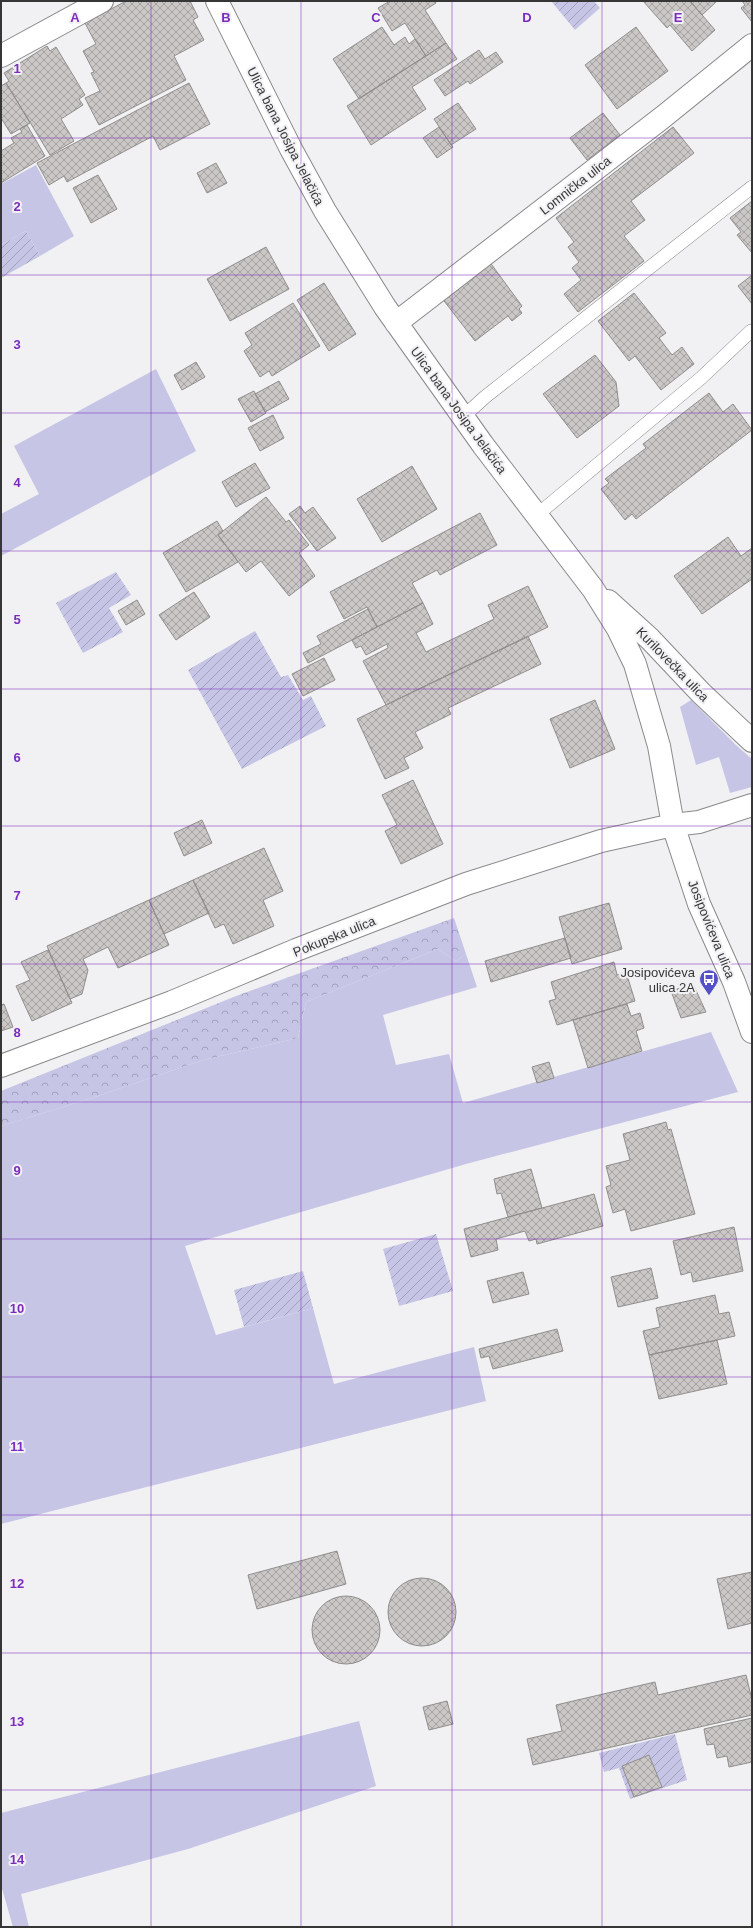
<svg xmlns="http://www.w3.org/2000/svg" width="753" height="1928" font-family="Helvetica,sans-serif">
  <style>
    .green { fill: #c6c5e6 }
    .forest { fill: url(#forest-crowns) }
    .garden { fill: url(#garden-furrows) }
    .building { fill: url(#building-cross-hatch); stroke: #908e8d }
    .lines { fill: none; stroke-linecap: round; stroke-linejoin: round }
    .lane-casing { stroke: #89898b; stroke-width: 14 }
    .street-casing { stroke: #89898b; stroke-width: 24 }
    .lane { stroke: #fff; stroke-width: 13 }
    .street { stroke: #fff; stroke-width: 22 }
    .grid { fill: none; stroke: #7b2cbf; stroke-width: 1; stroke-opacity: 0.55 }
    .labels { text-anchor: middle; stroke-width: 4; stroke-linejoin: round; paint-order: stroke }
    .street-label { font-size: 13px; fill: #363637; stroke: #f1f1f3 }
    .poi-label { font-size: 13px; fill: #363637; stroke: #f1f1f3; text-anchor: end }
    .grid-label { font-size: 13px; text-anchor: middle; font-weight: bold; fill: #7b2cbf; stroke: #f1f1f3; stroke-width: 4; stroke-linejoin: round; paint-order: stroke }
  </style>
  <defs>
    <pattern id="forest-crowns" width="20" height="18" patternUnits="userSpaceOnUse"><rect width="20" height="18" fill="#c6c5e6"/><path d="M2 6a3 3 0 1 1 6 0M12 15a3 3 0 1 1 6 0" fill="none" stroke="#a2a1bb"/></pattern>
    <pattern id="garden-furrows" width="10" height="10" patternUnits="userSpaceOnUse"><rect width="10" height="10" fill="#c6c5e6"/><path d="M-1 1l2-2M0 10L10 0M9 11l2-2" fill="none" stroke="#a2a1bb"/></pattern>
    <pattern id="building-cross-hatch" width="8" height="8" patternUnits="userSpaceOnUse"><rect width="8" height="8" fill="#cac7c6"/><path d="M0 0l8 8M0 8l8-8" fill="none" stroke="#a5a2a2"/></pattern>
  </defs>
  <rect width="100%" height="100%" fill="#f1f1f3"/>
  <path class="green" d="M36,165L74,236L40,256L26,231L1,245V184Z
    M156,369L196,451L1,556V514L39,494L14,446Z
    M691,700L737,746L752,759V787L730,793L719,757L696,765L680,707Z
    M438,949L456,961L466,954L477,987L383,1015L396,1065L449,1054L463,1103L711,1032L738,1092L466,1164L185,1246L216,1335L313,1308L334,1384L474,1347L486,1401L1,1524V1126L92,1098L203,1060L298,1038L306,1002Z
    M359,1721L376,1786L188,1849L21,1894L29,1927H13L1,1885V1813Z"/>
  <path class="forest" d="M454,918L466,954L456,961L438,949L306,1002L298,1038L203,1060L92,1098L1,1126V1091L236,996Z"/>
  <path class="garden" d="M551,1H594L600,8L575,30Z
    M26,231L40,256L1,278V245Z
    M116,572L131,595L109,608L123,632L83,653L56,603Z
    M255,631L281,677L288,675L303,700L311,696L326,726L242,769L188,670Z
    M436,1234L453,1291L399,1306L383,1249Z
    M303,1271L313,1308L244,1327L234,1290Z
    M675,1734L687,1780L630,1799L619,1768L604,1772L599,1753Z"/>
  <path class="building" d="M126,1H190L198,17L193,20L204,40L174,56L186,80L99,125L85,98L100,91L91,73L94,72L83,51L96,44L85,23Z
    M390,1H435L436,3L425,10L446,43L426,56L405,23L392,31L378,8Z
    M643,1H690L715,30L692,51L670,25L667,28Z
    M690,1H717L702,15Z
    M742,1H752V22L741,8L745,5Z
    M382,27L394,45L405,37L409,44L415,39L426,56L359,99L333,59Z
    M636,27L668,71L617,109L585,65Z
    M446,43L457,59L412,87L426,109L371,145L347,106Z
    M47,46L50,51L56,47L85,95L79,99L83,105L61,119L74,141L50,155L6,83L9,81L4,73Z
    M479,50L485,59L496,52L503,62L470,84L468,81L445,96L434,80Z
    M6,83L30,123L11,134L1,118V86Z
    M189,83L210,124L160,150L153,136L67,182L64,176L49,185L37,163Z
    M458,103L476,129L451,145L434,119Z
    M603,113L620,135L587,160L570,138Z
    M27,125L45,156L1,183V151L14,143L11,138L22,132L20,129Z
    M439,127L453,147L437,158L423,138Z
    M673,127L694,153L631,201L645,220L624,236L644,261L578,312L564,294L581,280L572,268L579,262L568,247L574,242L556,218Z
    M216,163L227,183L207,193L197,173Z
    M98,175L117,209L91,223L73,188Z
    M752,201V253L737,235L741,232L730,218Z
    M266,247L289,289L230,321L207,279Z
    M489,261L522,306L519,309L522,313L512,321L508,316L475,341L441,297Z
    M752,275V304L738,286Z
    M324,283L356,334L329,351L297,300Z
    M634,293L666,333L659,338L672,355L682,347L694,364L661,390L635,356L629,361L598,321Z
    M293,303L320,346L272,376L269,371L260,377L244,351L252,345L245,333Z
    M595,355L616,382L619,406L577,438L543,394Z
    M196,362L205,377L182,390L174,375Z
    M279,381L289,399L265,412L255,394Z
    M254,391L266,413L251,422L238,399Z
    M709,393L723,412L733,404L752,430L636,519L632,514L625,520L601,489L609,483L605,479L646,448L643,444Z
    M273,415L284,438L260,451L248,428Z
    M255,463L270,488L236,507L222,482Z
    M412,466L437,509L382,542L357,499Z
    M266,497L286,522L289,520L309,545L299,553L315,576L289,596L261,561L246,572L218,535Z
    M300,506L305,513L313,507L336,538L317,551L289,514Z
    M480,513L497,545L440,575L437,570L412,583L423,603L377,627L367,607L344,619L330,592Z
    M217,521L223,531L218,535L238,562L186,592L163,553Z
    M728,537L741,556L752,548V579L702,614L674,576Z
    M528,586L548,627L386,705L363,661L388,648L387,644L366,655L361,646L356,648L352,640L423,603L433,624L416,633L426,652L494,619L488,605Z
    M194,592L210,617L176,640L159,615Z
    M137,600L145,614L126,625L118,611Z
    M368,609L377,627L308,663L303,653L321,644L317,636Z
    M528,636L541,664L448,708L451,714L415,732L423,748L404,758L409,768L385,779L357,719Z
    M324,658L335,680L303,696L292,674Z
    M595,700L615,749L570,768L550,719Z
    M413,780L443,844L401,864L385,831L397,825L382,795Z
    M202,820L212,843L184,856L174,833Z
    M264,848L283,891L263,900L274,926L233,944L224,924L215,928L193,880Z
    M193,880L209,913L164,934L149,900Z
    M149,900L169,945L118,968L108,947L83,959L88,970L82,994L70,999L47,946Z
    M609,903L622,949L572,964L559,917Z
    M565,938L571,958L491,982L485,961Z
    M48,950L72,1003L32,1021L16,986L30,980L21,962Z
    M614,962L617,975L626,972L635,1001L557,1025L549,1001L556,999L551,982Z
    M693,984L706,1012L681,1018L671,991Z
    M4,1004L13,1027L1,1031V1005Z
    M627,1004L631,1016L640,1013L644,1028L636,1031L642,1051L588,1068L573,1020Z
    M549,1062L554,1078L537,1083L532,1067Z
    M666,1122L668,1130L671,1129L695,1214L631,1231L625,1209L613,1213L606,1187L611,1185L606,1166L630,1160L623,1134Z
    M531,1169L542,1208L508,1217L501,1193L497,1194L494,1179Z
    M594,1194L603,1226L537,1244L536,1239L529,1241L525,1231L496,1239L498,1250L471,1257L464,1229Z
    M734,1227L743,1271L693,1282L691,1272L681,1275L673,1241Z
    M651,1268L658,1298L618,1307L611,1277Z
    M523,1272L529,1294L493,1303L487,1281Z
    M715,1295L719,1314L729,1312L735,1336L649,1355L643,1331L660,1327L656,1308Z
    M557,1329L563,1351L493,1369L489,1356L481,1358L479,1349Z
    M717,1340L727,1384L659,1399L649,1355Z
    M337,1551L346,1584L257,1609L248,1575Z
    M752,1572V1623L728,1629L717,1579Z
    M388 1612a34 34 0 1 1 68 0a34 34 0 1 1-68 0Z
    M312 1630a34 34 0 1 1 68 0a34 34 0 1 1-68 0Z
    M746,1675L752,1700V1715L533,1765L527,1739L562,1731L556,1705L655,1682L658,1695Z
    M447,1701L453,1724L429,1730L423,1707Z
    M752,1718V1762L729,1767L727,1756L717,1758L714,1744L707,1745L704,1729Z
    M649,1755L662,1787L634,1797L622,1766Z"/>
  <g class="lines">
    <g class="lane-casing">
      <path id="lane" d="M463,417L485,397L752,187
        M537,515L701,378L751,331"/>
    </g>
    <g class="street-casing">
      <path id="street" d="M217,1L291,149L325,211L385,307L483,445L593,589L618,629L635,664L659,746L673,825L699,904L734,982L752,1032
        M1,56L102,1
        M396,323L663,117L752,45
        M608,601L650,639L701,693L752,741
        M1,1066L172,1002L296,950L466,884L601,841L673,825L699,822L752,805"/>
    </g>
    <use href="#lane" class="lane"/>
    <use href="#street" class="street"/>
  </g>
  <path class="grid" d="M151,1V1927M301,1V1927M452,1V1927M602,1V1927M1,138H752M1,275H752M1,413H752M1,551H752M1,689H752M1,826H752M1,964H752M1,1102H752M1,1239H752M1,1377H752M1,1515H752M1,1653H752M1,1790H752"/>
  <defs>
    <g id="bus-pin" transform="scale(1)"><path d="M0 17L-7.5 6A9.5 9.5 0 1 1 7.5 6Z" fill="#5351c8" stroke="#f1f1f3"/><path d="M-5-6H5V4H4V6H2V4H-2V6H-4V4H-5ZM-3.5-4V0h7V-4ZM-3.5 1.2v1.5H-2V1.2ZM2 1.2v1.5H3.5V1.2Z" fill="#fff"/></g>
  </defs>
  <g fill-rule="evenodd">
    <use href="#bus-pin" x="709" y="979"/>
  </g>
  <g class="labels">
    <g class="street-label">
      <text transform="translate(286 136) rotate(63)" y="5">Ulica bana Josipa Jelačića</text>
      <text transform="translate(575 185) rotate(-38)" y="5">Lomnička ulica</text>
      <text transform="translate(459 410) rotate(54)" y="5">Ulica bana Josipa Jelačića</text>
      <text transform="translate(673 664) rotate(46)" y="5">Kurilovečka ulica</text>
      <text transform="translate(712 929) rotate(68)" y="5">Josipovićeva ulica</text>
      <text transform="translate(334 936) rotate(-22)" y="5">Pokupska ulica</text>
    </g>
    <g class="poi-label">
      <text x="695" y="977">Josipovićeva<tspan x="695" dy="15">ulica 2A</tspan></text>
    </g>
  </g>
  <g class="grid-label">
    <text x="75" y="22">A</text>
    <text x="226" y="22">B</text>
    <text x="376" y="22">C</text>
    <text x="527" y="22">D</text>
    <text x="678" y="22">E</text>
    <text x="17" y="73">1</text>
    <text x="17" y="211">2</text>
    <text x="17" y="349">3</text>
    <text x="17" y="487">4</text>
    <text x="17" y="624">5</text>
    <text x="17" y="762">6</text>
    <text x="17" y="900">7</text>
    <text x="17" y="1037">8</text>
    <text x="17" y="1175">9</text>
    <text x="17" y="1313">10</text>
    <text x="17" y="1451">11</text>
    <text x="17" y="1588">12</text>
    <text x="17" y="1726">13</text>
    <text x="17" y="1864">14</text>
  </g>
  <rect width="753" height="1928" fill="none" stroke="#363637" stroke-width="4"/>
</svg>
